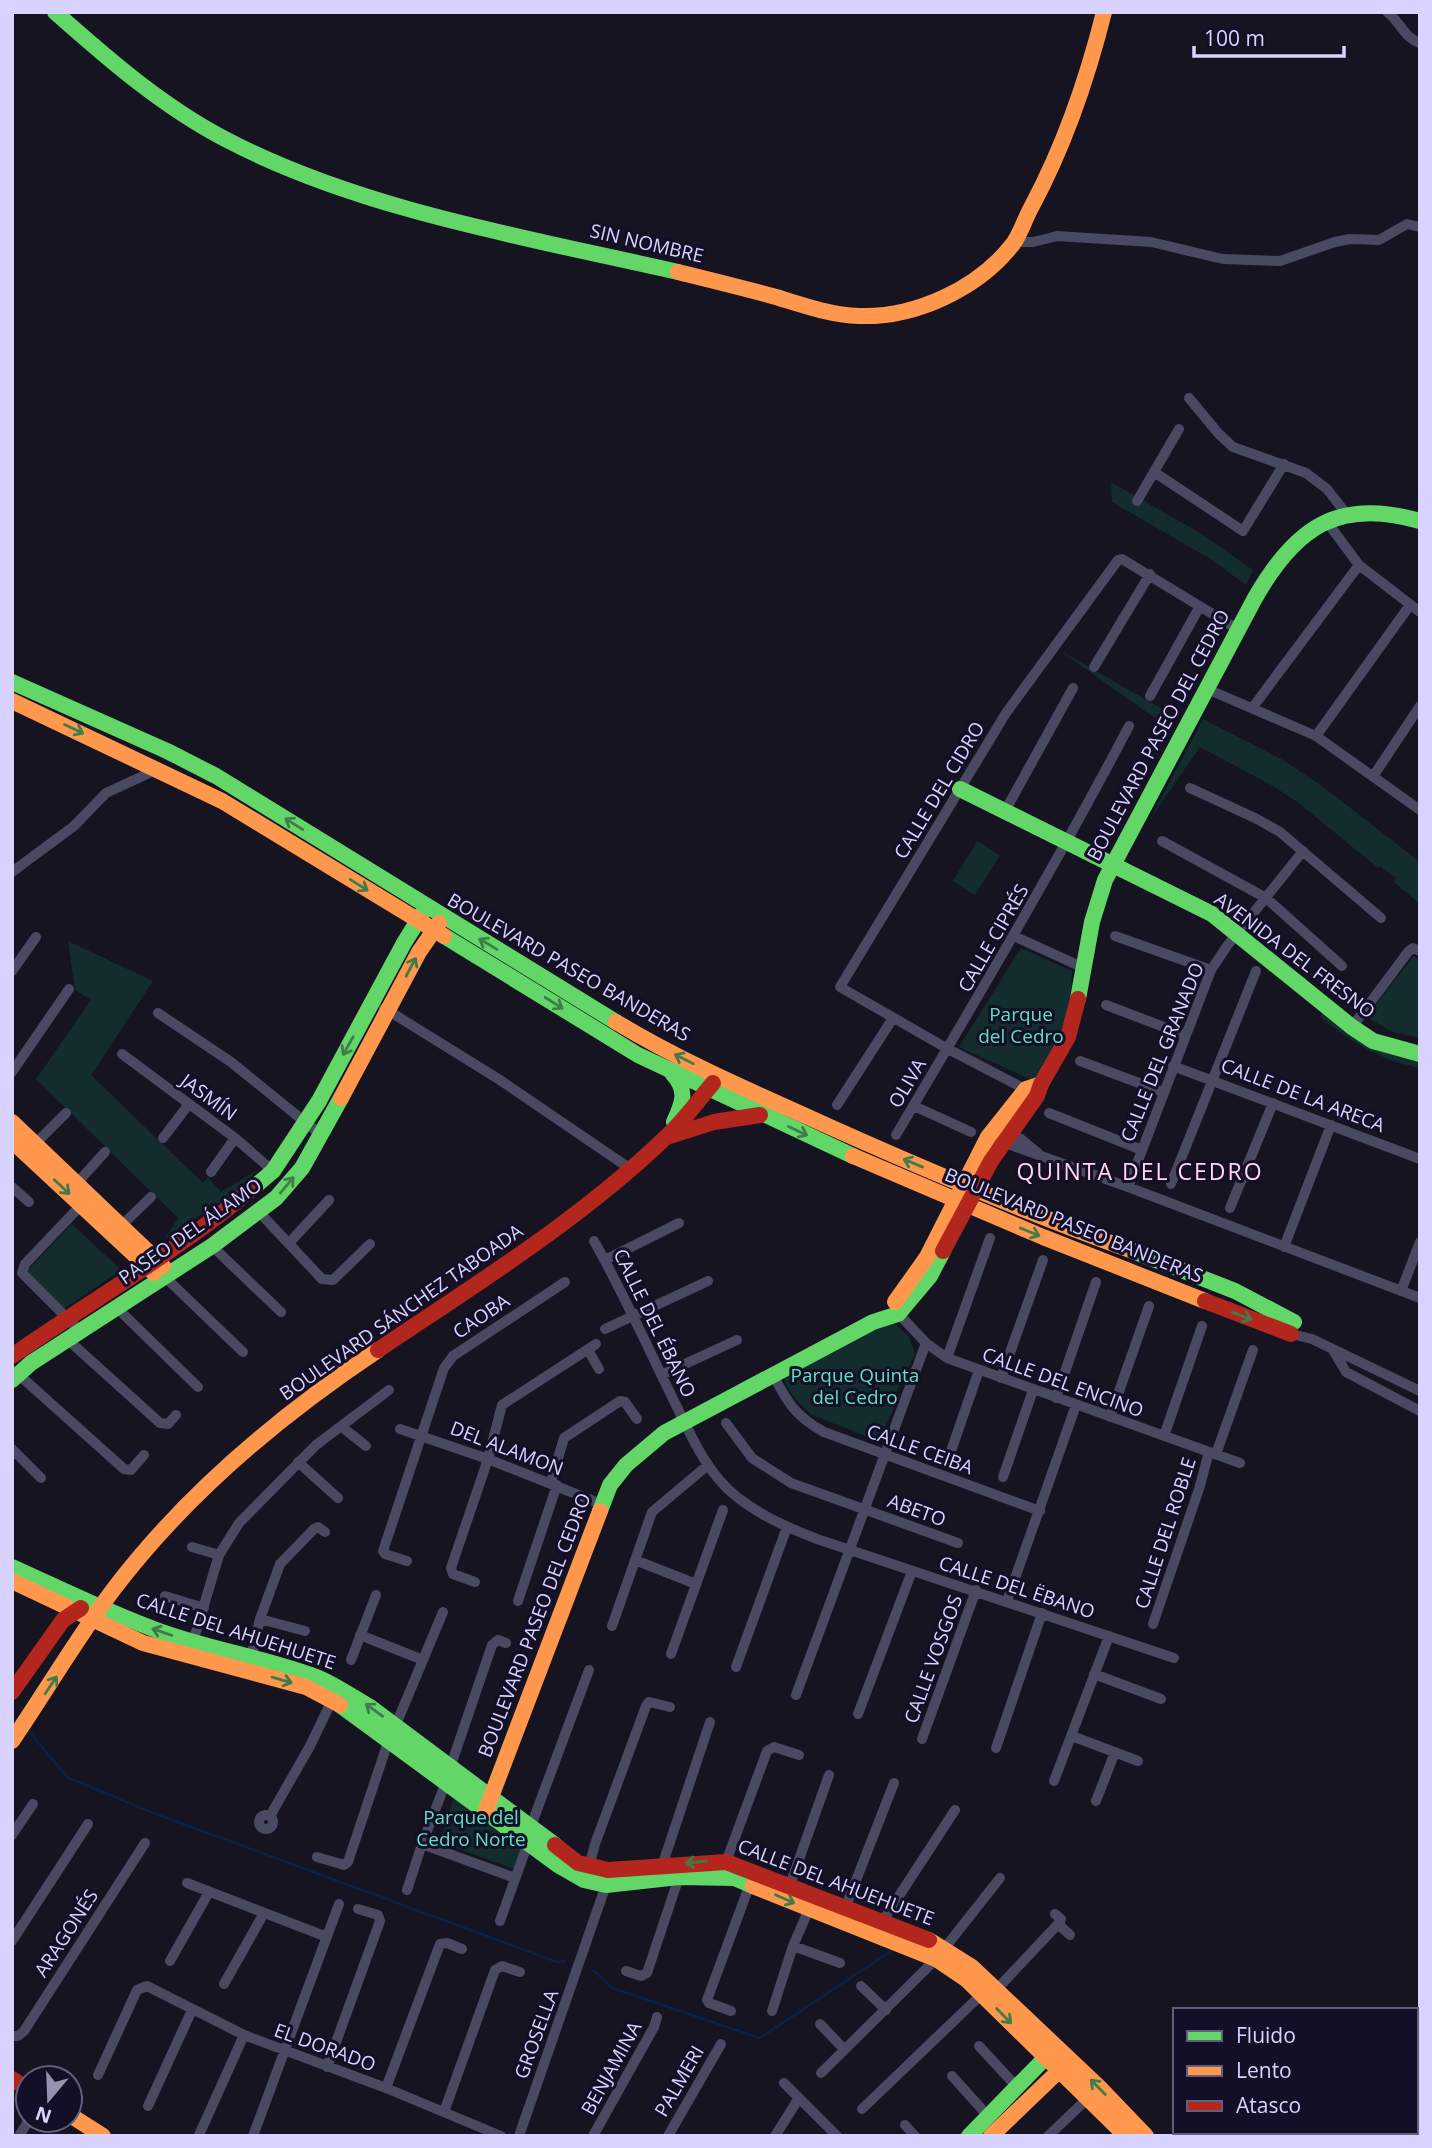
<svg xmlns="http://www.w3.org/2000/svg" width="1432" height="2148" font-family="'Open Sans',sans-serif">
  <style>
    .green { fill: #132c2d }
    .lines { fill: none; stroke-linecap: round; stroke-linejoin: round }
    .stream { stroke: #0d2144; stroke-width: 2.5 }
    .street { stroke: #4a4962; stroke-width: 10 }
    .fast { stroke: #63d668; stroke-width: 16 }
    .slow { stroke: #ff974d; stroke-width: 16 }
    .jam { stroke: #b3261e; stroke-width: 16 }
    .oneway { stroke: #3f7c4a }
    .labels { text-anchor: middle; stroke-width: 6; stroke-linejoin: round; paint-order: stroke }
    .street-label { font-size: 19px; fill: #d9d4ff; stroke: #130f26 }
    .park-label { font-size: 19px; fill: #5fe0c0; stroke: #130f26 }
    .quarter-label { font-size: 23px; letter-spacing: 2px; fill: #ffd6f0; stroke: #130f26 }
  </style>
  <rect width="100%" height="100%" fill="#161421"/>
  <path class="green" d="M1111,482L1200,533L1253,570L1246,585L1212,560L1112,502Z
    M1059,650L1173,715L1166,726Z
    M1203,719L1283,760L1322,786L1420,862V904L1394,882L1396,878L1380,866L1378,868L1300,804L1273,786L1200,747L1149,821Z
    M977,841L1000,855L975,895L953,881Z
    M68,941L153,981L91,1075L203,1183L208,1177L221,1192L259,1169L239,1189L165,1239L178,1218L36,1079L91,1000L75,990Z
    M1021,948L1072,971C1072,997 1064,1042 1048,1064C1044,1070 1038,1075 1032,1080L959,1047Z
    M1414,956L1420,961V1038L1393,1032L1366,1017Z
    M1322,1013L1337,1025L1420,1060V1068C1380,1060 1351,1042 1320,1017Z
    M72,1224L121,1270L58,1313L21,1277Z
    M891,1320L909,1337L915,1354L896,1393L894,1408L881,1436L871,1438L812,1415L796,1400L785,1383L787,1373Z
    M456,1790L525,1840L514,1869L440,1842Z"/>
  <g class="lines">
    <path class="stream" d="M28,1730L67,1777L148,1811L557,1962L565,1961
      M593,1970L612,1988L760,2038L891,1951"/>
    <path class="street" d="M1387,12C1401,22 1403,37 1420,43
      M1015,242H1033L1057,236L1151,242L1223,259L1280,261L1335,242L1350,239L1379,240L1407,224L1420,227
      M1189,398L1218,433L1233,447L1306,473L1327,489L1348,516
      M1154,472L1243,531L1284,464
      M1137,501L1179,429
      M1327,522L1359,565L1420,612
      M1094,667L1150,574
      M1207,689L1316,736L1420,810
      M1150,696L1200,606
      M1253,707L1359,565
      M1316,736L1410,605
      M1374,775L1420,706
      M1190,788L1257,819L1280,832L1381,918
      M1005,811L1073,688
      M1162,841L1266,898L1342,966
      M12,872L74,826L106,793L158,769
      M1014,936L1084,968
      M1115,936L1211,970
      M12,971L36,937
      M1106,1005L1185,1035
      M384,1008L500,1080L632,1170
      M158,1013L231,1062L321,1135
      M1352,1027L1408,952L1413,948L1420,951
      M122,1054L235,1138L273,1171
      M1080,1061L1163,1092
      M1173,1066L1420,1159
      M12,1072L69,989
      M1029,1091L948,1049L840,987L1006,713L1118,560L1122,559L1239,630
      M837,1105L893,1018
      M914,1106L971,1132
      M1049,1113L1142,1150
      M994,1128L1021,1139L1038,1153
      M896,1135C976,1000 1056,865 1129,726
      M163,1138L189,1104
      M999,1141L1128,1187L1420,1298
      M36,1143L66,1113
      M211,1172L235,1138
      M78,1182L105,1152
      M1171,1184L1256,971
      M12,1187L29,1202
      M1128,1187L1211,970L1227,946L1303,851
      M1230,1208L1273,1103
      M259,1212L322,1279L333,1280L370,1244
      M122,1225L151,1197
      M594,1241C623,1292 647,1346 673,1399C690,1433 706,1473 737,1497C761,1516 789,1528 817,1539L1174,1658
      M289,1243L329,1200
      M212,1246L281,1312
      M1284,1247L1331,1125
      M605,1260L679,1223
      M160,1279L168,1280L243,1352
      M1401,1291L1420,1242
      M116,1307L198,1387
      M895,1310L926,1343L947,1358L1240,1463
      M605,1329L708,1281
      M80,1331L22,1273L25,1264L84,1202
      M1291,1334L1312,1339L1420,1391
      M67,1339L160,1423L168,1424L176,1415
      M588,1350L599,1369
      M1333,1350L1346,1372L1420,1411
      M947,1358L990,1238
      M18,1374L124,1469L131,1470L144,1455
      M661,1375L737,1340
      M773,1375C788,1403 795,1416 824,1432L1040,1511
      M1001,1378L1043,1260
      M1056,1398L1096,1282
      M1110,1417L1149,1306
      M726,1423L752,1458L791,1483L958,1543
      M342,1427L366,1446
      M400,1429L488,1459L601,1504
      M1164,1436L1202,1326
      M12,1449L41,1478
      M950,1454L979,1370
      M1216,1454L1253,1350
      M298,1462L338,1498
      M1003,1477L1033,1390
      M551,1482L564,1438L620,1401L625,1402L637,1419
      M192,1547L219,1555
      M635,1560L696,1584
      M407,1561L385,1554L383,1551L444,1368L453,1356L565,1282
      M475,1582L453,1574L451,1568L488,1459L502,1405L596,1344
      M165,1596L204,1608
      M518,1601L557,1485
      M1007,1601L1076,1405
      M260,1619L305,1631
      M1153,1624L1199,1489L1209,1452
      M612,1626L652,1512L708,1465
      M360,1635L423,1660
      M192,1645L219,1555L239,1523L316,1445L389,1390
      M671,1654L723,1510
      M351,1660L376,1595
      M250,1662L260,1619L280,1564L314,1529L318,1527L325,1532
      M736,1667L787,1527
      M1094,1674L1161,1699
      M796,1695L926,1343
      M858,1714L912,1571
      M395,1727L443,1612
      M1072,1736L1138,1761
      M922,1739L976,1590
      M996,1748L1042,1613
      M450,1768L492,1645L498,1640L506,1643
      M1054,1781L1109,1636
      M1096,1801L1115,1752
      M259 1822a7 7 0 1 1 14 0a7 7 0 1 1-14 0Z
      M270,1816L310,1746L334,1696
      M531,1826L589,1670
      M12,1835L33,1804
      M422,1844L515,1878
      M317,1857L344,1865L348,1862L388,1742
      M726,1862L767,1751L774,1747L799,1755
      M662,1866L710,1722
      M589,1867L595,1844L646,1706L649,1702L670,1707
      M187,1883L327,1937
      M790,1885L829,1775
      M407,1890L422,1844L446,1782
      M846,1906L894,1783
      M500,1921L528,1843
      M882,1922L955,1810
      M1058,1924L1070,1935
      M12,1941L88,1824
      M793,1946L840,1963
      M170,1961L209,1892
      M626,1971L641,1976L647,1973L679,1877
      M224,1984L264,1913
      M861,1986L886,2010
      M997,1989L1060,1922L1061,1919L1055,1914
      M731,2011L709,2003L707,2000L750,1884
      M772,2011L793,1946L812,1902
      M820,2024L844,2049
      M12,2036H18L24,2031L145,1843
      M979,2046L1017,2087
      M327,2067L380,1921L378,1915L358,1909
      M821,2073L936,1959L1000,1878
      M98,2075L137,1990L147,1986L244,2035L386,2088L501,2136
      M952,2076L988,2116
      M784,2083L837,2136
      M386,2088L440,1944L447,1943L462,1949
      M148,2106L192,2010
      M862,2109L982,1994
      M444,2112L495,1970L502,1966L520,1972
      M905,2125L915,2136
      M199,2135L244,2035
      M19,2136L29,2120
      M253,2136L339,1904
      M519,2136L606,1885
      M593,2136L654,2027L657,2017
      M668,2136L721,2044
      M775,2136L799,2098
      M1048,2136L1088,2098"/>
    <path class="fast" d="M55,12C108,59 162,106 225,139C360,210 529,238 678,272
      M12,682L167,751L216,776L616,1022
      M960,789L1212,914L1352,1027L1373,1041L1420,1054
      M444,936L638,1055L853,1156
      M1078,999L1092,922L1105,880L1255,598C1295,528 1338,497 1420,521
      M672,1073C688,1090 683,1103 674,1122
      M253,1188L273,1171L319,1101L404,943L422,914
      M1133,1251L1235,1291L1294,1322
      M12,1380L31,1363L212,1246L276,1198L302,1168L341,1098
      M600,1511L610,1485L626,1465L664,1433L873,1322L898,1314L930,1276L943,1251
      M12,1567C61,1589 109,1613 159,1631C211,1650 267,1658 319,1678C337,1686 353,1697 370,1707L555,1845
      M340,1705L558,1865L584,1880L606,1885L679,1877L734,1878L753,1886
      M969,2136L1052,2051"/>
    <path class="slow" d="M678,272C710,280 743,288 776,297C802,305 830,315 859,316C915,318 978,289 1013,244C1021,233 1025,218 1032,206C1065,144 1087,80 1104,12
      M12,701L222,801L444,936
      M616,1022C677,1059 743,1088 808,1117C914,1165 1022,1211 1133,1251
      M341,1098L419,952L439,923
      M12,1122L163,1266
      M12,1141L154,1273
      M853,1156L1043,1237L1205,1301
      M895,1302L927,1257L988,1137L1026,1089L1041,1084
      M12,1581L143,1643L306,1687L340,1705
      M12,1741C46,1691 77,1638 113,1590C185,1495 279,1416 378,1350
      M486,1810L600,1511
      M753,1886L936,1959L967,1980L1126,2136
      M929,1940L972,1967L1099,2087L1146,2136
      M70,2115L103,2136
      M991,2136L1065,2065"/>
    <path class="jam" d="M670,1136L714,1122L760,1115
      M943,1251L991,1161L1037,1096L1041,1084L1068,1037L1078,999
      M1205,1301L1291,1334
      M378,1350C476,1284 578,1221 664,1139C682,1123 697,1102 713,1083
      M12,1356C92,1300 178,1251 253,1188
      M12,1692L63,1620L81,1608
      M555,1845L578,1863L608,1870L726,1862L929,1940
      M12,2079L28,2089"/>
  </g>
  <defs><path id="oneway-shaft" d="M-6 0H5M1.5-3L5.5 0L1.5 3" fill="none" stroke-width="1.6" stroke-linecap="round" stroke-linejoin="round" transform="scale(1.75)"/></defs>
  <g class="oneway">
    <use href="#oneway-shaft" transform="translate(74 729) rotate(25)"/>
    <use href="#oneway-shaft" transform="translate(294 824) rotate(-148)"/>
    <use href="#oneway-shaft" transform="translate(359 885) rotate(32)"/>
    <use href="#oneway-shaft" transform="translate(488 944) rotate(-149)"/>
    <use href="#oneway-shaft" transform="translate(411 967) rotate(-62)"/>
    <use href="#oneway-shaft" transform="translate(554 1003) rotate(32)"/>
    <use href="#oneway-shaft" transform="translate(348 1046) rotate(119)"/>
    <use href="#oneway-shaft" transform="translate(684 1059) rotate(-153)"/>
    <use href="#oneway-shaft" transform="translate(798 1131) rotate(25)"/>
    <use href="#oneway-shaft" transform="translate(913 1163) rotate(-157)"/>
    <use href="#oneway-shaft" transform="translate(287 1185) rotate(-50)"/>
    <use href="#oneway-shaft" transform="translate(62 1187) rotate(43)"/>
    <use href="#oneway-shaft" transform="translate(1030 1232) rotate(22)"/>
    <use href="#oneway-shaft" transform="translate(1242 1316) rotate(21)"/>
    <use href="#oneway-shaft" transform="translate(162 1632) rotate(-161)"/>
    <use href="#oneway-shaft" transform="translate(282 1680) rotate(16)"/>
    <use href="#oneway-shaft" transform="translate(51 1685) rotate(-56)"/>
    <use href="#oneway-shaft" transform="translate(374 1710) rotate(-144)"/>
    <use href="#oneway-shaft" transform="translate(696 1862) rotate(175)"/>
    <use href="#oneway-shaft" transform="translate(785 1899) rotate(24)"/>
    <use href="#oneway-shaft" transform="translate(1004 2016) rotate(45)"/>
    <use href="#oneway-shaft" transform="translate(1098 2087) rotate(-135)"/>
  </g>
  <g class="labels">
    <g class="street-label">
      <text transform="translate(647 243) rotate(13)" y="7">SIN NOMBRE</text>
      <text transform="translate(1158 735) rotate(-62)" y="7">BOULEVARD PASEO DEL CEDRO</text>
      <text transform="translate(939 790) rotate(-59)" y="7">CALLE DEL CIDRO</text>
      <text transform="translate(993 938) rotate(-60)" y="7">CALLE CIPRÉS</text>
      <text transform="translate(1295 955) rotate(37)" y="7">AVENIDA DEL FRESNO</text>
      <text transform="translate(569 967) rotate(30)" y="7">BOULEVARD PASEO BANDERAS</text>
      <text transform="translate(1162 1052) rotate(-68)" y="7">CALLE DEL GRANADO</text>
      <text transform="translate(907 1083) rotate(-59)" y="7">OLIVA</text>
      <text transform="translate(1303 1095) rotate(21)" y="7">CALLE DE LA ARECA</text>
      <text transform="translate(209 1097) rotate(36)" y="7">JASMÍN</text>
      <text transform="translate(1074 1225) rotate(22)" y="7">BOULEVARD PASEO BANDERAS</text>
      <text transform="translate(190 1231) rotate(-35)" y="7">PASEO DEL ÁLAMO</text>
      <text transform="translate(401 1312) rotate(-35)" y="7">BOULEVARD SÁNCHEZ TABOADA</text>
      <text transform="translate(481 1316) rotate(-34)" y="7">CAOBA</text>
      <text transform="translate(655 1323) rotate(64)" y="7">CALLE DEL ÉBANO</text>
      <text transform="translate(1063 1382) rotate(20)" y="7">CALLE DEL ENCINO</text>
      <text transform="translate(507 1448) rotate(21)" y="7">DEL ALAMON</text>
      <text transform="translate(920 1449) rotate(20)" y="7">CALLE CEIBA</text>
      <text transform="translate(917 1510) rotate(20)" y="7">ABETO</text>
      <text transform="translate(1165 1533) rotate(-72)" y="7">CALLE DEL ROBLE</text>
      <text transform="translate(1017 1587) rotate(18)" y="7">CALLE DEL ËBANO</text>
      <text transform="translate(534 1625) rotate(-69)" y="7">BOULEVARD PASEO DEL CEDRO</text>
      <text transform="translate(236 1631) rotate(18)" y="7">CALLE DEL AHUEHUETE</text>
      <text transform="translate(933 1659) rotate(-70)" y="7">CALLE VOSGOS</text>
      <text transform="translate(836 1882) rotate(21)" y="7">CALLE DEL AHUEHUETE</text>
      <text transform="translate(66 1933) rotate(-57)" y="7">ARAGONÉS</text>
      <text transform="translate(536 2034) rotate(-70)" y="7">GROSELLA</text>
      <text transform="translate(325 2047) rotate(20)" y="7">EL DORADO</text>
      <text transform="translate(611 2068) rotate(-61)" y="7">BENJAMINA</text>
      <text transform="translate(679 2081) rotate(-60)" y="7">PALMERI</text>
    </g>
    <g class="park-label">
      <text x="1021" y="1021">Parque<tspan x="1021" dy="22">del Cedro</tspan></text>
      <text x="855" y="1382">Parque Quinta<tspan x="855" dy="22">del Cedro</tspan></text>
      <text x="471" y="1824">Parque del<tspan x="471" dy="22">Cedro Norte</tspan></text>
    </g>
    <g class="quarter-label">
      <text x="1140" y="1180">QUINTA DEL CEDRO</text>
    </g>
  </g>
  <rect width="1432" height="2148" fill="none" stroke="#d9d4ff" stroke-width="28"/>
  <rect x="1173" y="2008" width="245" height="126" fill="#130f26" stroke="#625e7d" stroke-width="2"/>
  <rect x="1187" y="2031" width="35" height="10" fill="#63d668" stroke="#625e7d" stroke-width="2"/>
  <text x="1236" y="2043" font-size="21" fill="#d9d4ff">Fluido</text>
  <rect x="1187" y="2066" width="35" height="10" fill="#ff974d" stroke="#625e7d" stroke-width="2"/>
  <text x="1236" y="2078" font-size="21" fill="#d9d4ff">Lento</text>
  <rect x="1187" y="2101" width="35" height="10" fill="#b3261e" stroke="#625e7d" stroke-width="2"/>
  <text x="1236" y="2113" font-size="21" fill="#d9d4ff">Atasco</text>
  <g transform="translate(49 2099) rotate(199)"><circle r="33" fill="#130f26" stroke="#625e7d" stroke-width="2"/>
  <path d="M0-5L12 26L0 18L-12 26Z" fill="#9591b1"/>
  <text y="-10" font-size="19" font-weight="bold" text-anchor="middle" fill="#d9d4ff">N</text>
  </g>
  <path d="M1194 46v10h150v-10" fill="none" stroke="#d9d4ff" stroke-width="3.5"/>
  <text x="1204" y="46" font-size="21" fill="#d9d4ff" stroke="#130f26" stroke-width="5" paint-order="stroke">100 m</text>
</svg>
